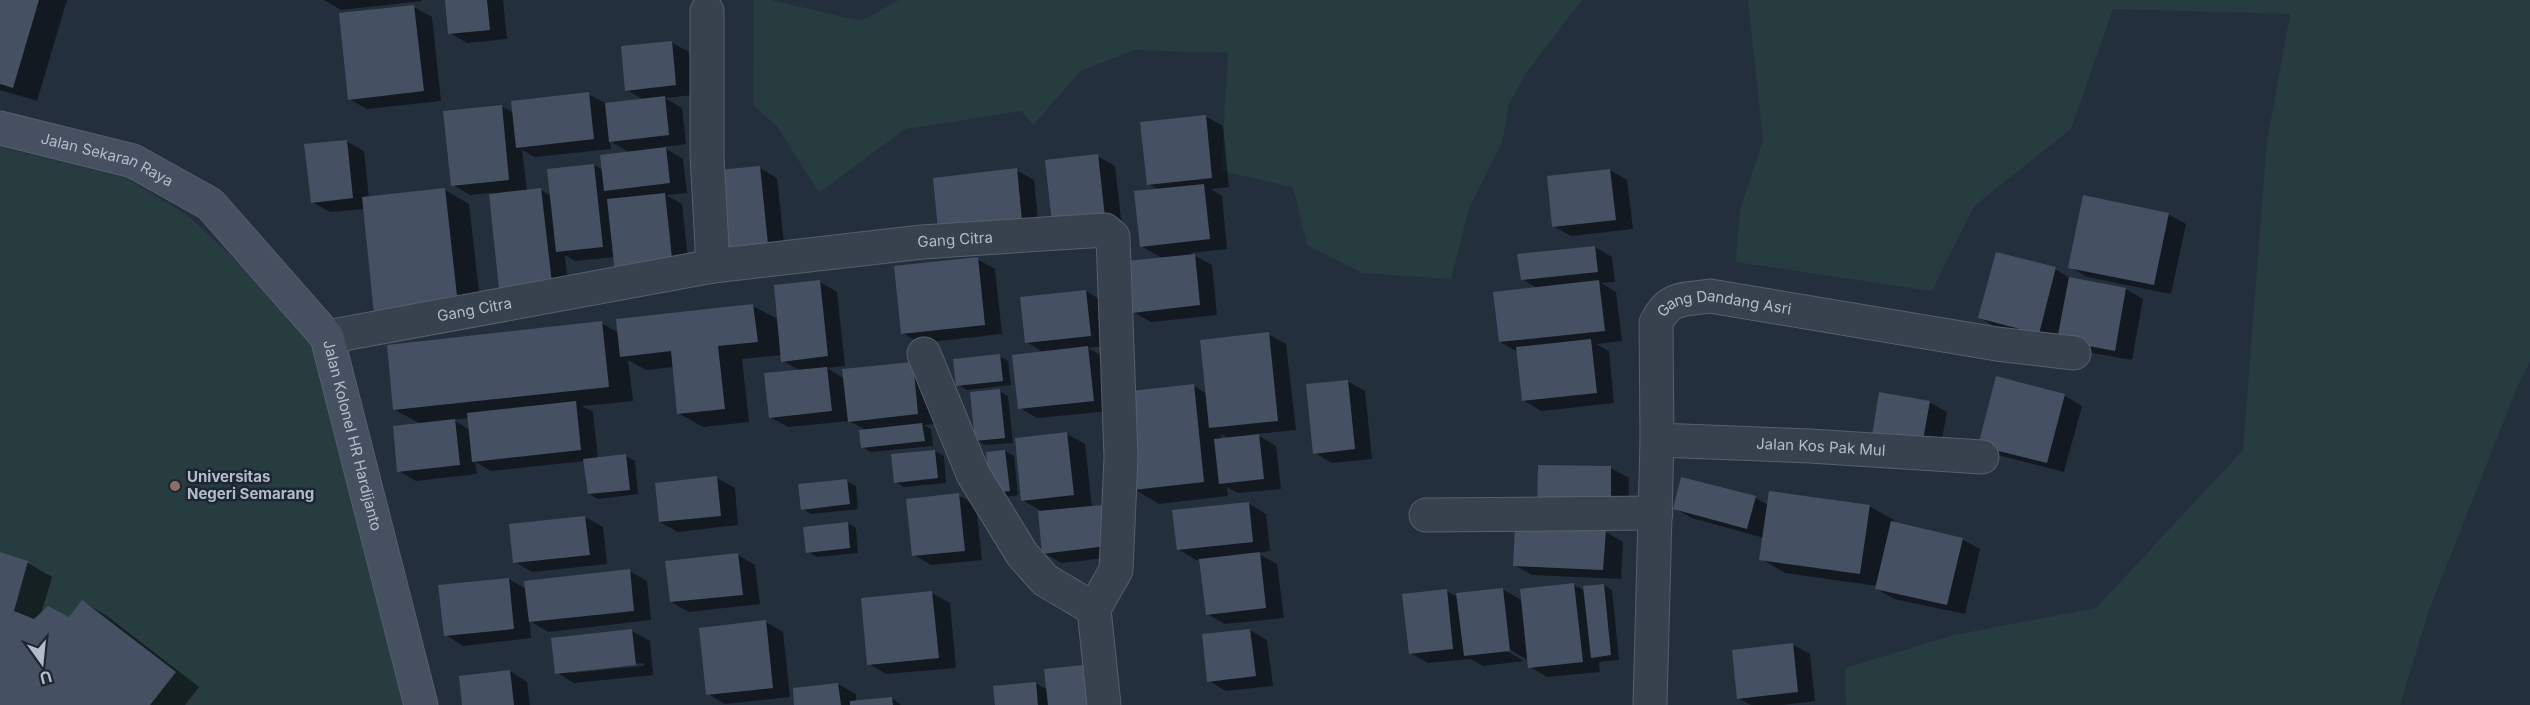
<svg xmlns="http://www.w3.org/2000/svg" width="2530" height="705" font-family="Inter,sans-serif">
  <style>
    .green { fill: #263c3f }
    .shadow { fill: #0007; fill-rule: evenodd }
    .building { fill: #455162 }
    .lines { fill: none; stroke-linecap: round; stroke-linejoin: round }
    .street-casing { stroke: #565f6c; stroke-width: 35 }
    .secondary-casing { stroke: #565f6c; stroke-width: 35 }
    .street { stroke: #38414e; stroke-width: 33 }
    .secondary { stroke: #465061; stroke-width: 33 }
    .education-dot { fill: #8d6e63; stroke: #1d2633; stroke-width: 2 }
    .labels { text-anchor: middle; stroke-width: 5; stroke-linejoin: round; paint-order: stroke }
    .street-label { font-size: 15px; fill: #b4bcc9; stroke: #1d2633 }
    .poi-label { font-size: 15px; font-weight: bold; fill: #b4bcc9; stroke: #1d2633; text-anchor: start }
  </style>
  <rect width="100%" height="100%" fill="#242f3e"/>
  <path class="green" d="M754,0H771L861,21L899,0H1582L1526,73L1509,104L1502,143L1469,208L1451,279L1362,273L1307,245L1293,187L1221,171L1228,53L1134,50L1081,71L1033,125L1021,111L905,129L819,193L777,126L753,105Z
    M1748,0H2530V362L2518,385L2429,610L2400,705H1846L1845,668L1954,635L2096,608L2243,450L2267,140L2290,14L2113,9L2071,129L1974,206L1932,291L1736,262L1740,210L1763,140Z
    M0,147L126,178L187,215L253,276L312,343L403,705H0Z"/>
  <path class="shadow" d="M0,0H67L37,101L0,90Z
    M324,0H422V1L341,10Z
    M446,0H503L507,39L467,43L450,33Z
    M414,7L432,17L441,101L367,109L349,99Z
    M671,42L689,52L693,95L665,98L682,108L686,144L663,147L683,159L687,193L666,195L682,204L690,277L615,257L575,261L565,255L569,293L500,288L490,193L470,195L453,185L501,106L514,113L588,94L607,104L644,100L627,90ZM610,141L630,153L603,170L594,165L549,170L551,196L541,190L527,191L522,150L535,157L611,149Z
    M1205,116L1223,126L1229,187L1211,189L1222,196L1227,249L1190,253L1212,265L1217,315L1151,322L1133,312L1162,258L1141,246L1160,190L1148,184Z
    M346,141L364,151L369,198L445,190L469,204L482,318L400,327L364,209L330,212L312,202Z
    M1097,156L1115,166L1122,227L1071,232Z
    M760,168L777,178L785,253L745,258Z
    M1016,170L1034,180L1039,230L957,239Z
    M1610,170L1627,180L1633,229L1571,236L1553,226Z
    M2168,214L2186,224L2171,294L2087,277L2070,267Z
    M1595,247L1612,257L1615,282L1601,283L1616,292L1622,341L1596,344L1609,351L1614,403L1541,411L1523,400L1518,352L1500,342L1537,288L1522,279Z
    M977,259L995,269L1002,334L920,343L903,333Z
    M2055,269L2073,280L2126,289L2143,299L2132,360L2076,350L1997,328L1980,318Z
    M820,282L837,292L845,366L827,368L845,379L912,363L935,424L924,425L931,429L933,446L871,452L862,447L866,430L849,421L788,427L770,417L801,371L783,361L782,355L742,359L749,422L703,427L678,413L674,367L646,370L628,360L633,401L582,406L593,412L598,459L626,456L635,461L638,494L598,499L589,494L585,461L491,471L475,462L477,474L416,481L399,471L421,424L395,410L601,323L619,333L753,306L779,320ZM469,418L470,430L453,420Z
    M1086,291L1104,302L1108,346L1088,348L1106,358L1111,411L1037,418L1020,408L1044,353L1027,342Z
    M1268,334L1286,344L1296,430L1256,434L1276,446L1281,489L1238,493L1227,487L1228,496L1159,504L1134,489L1194,386L1207,394ZM1221,434L1230,439H1222Z
    M999,356L1008,361L1011,385L967,390L958,385Z
    M1997,378L2065,396L2082,406L2064,472L1998,455L1980,445Z
    M1347,381L1365,391L1372,459L1332,463L1315,453Z
    M999,391L1008,396L1013,443L985,445L976,440Z
    M1929,402L1947,412L1938,460L1890,452Z
    M1067,434L1085,444L1092,507L1102,506L1119,516L1124,556L1061,563L1044,553L1043,512L1022,500Z
    M935,451L944,456L946,483L904,487L895,482Z
    M1005,451L1014,456L1018,495L1001,498Z
    M1539,467L1611,468L1629,478L1628,516Z
    M717,478L735,488L738,525L678,532L660,522Z
    M1682,479L1756,498L1768,505L1869,506L1894,520L1893,524L1962,539L1980,549L1965,614L1894,599L1877,589V586L1785,573L1761,559L1764,538L1692,518L1674,508Z
    M847,481L856,486L858,509L811,514L803,509Z
    M958,495L976,505L982,560L931,565L914,555Z
    M1248,503L1266,514L1270,551L1257,553L1277,564L1284,618L1225,624L1207,614L1201,559L1196,560L1178,549Z
    M585,517L603,527L607,564L532,572L515,562Z
    M847,523L856,528L858,553L817,557L808,552Z
    M1606,532L1623,542L1621,579L1532,575L1514,565Z
    M0,554L28,563L52,577L41,614L69,619L83,602L107,616L199,687L185,705H0Z
    M738,555L755,565L760,604L689,612L671,602Z
    M629,571L647,581L651,620L548,632L530,621L531,638L463,646L446,635L509,579L526,589Z
    M1574,585L1585,591L1604,585L1612,590L1619,660L1599,662L1600,672L1547,677L1530,667L1529,661L1504,646L1503,649L1524,661L1483,666L1471,659L1428,663L1410,653L1447,591L1459,598L1502,589L1523,601L1521,590Z
    M932,593L950,603L956,668L886,674L869,664Z
    M766,622L783,632L790,697L725,704L708,694Z
    M1250,630L1267,640L1273,686L1226,691L1209,681Z
    M632,631L650,641L653,675L574,683L557,673ZM643,663L644,666L571,673V670Z
    M1792,644L1810,654L1815,701L1782,705H1751L1738,698Z
    M1083,666L1101,676L1104,705H997L1035,683L1048,690Z
    M510,671L527,682L530,705H463Z
    M838,684L856,694V702L892,698L901,705H796Z"/>
  <path class="building" d="M0,0H39L13,88L0,84Z
    M445,0H487L490,30L448,34Z
    M414,5L424,91L348,100L339,13Z
    M672,41L676,85L625,91L621,46Z
    M589,92L594,139L516,148L511,101Z
    M665,96L669,135L609,142L605,103Z
    M502,105L509,180L451,186L443,111Z
    M1206,115L1212,178L1147,185L1140,122Z
    M347,140L353,198L311,203L304,144Z
    M666,147L670,183L604,191L600,155Z
    M1098,154L1105,217L1052,223L1045,160Z
    M594,164L603,247L556,252L547,169Z
    M760,166L768,244L726,248L718,170Z
    M1017,168L1022,221L938,230L933,178Z
    M1610,169L1616,220L1552,227L1547,176Z
    M1204,184L1210,239L1140,247L1134,191Z
    M445,188L458,305L374,314L362,197Z
    M541,188L552,283L499,289L489,194Z
    M665,193L673,267L615,273L607,199Z
    M2083,195L2169,213L2154,285L2068,268Z
    M1595,246L1598,272L1521,280L1517,254Z
    M1996,252L2056,267L2039,334L1978,318Z
    M1195,254L1200,305L1132,313L1126,261Z
    M978,257L985,325L901,334L894,266Z
    M2069,277L2126,288L2115,351L2057,340Z
    M820,280L828,356L781,362L774,285Z
    M1599,280L1605,331L1499,342L1493,292Z
    M1086,290L1091,336L1025,343L1020,297Z
    M753,304L758,342L718,346L725,409L677,414L671,351L620,357L616,319Z
    M602,321L609,387L393,410L387,345Z
    M1269,332L1278,421L1209,428L1200,340Z
    M1591,339L1597,393L1522,401L1516,347Z
    M1088,346L1094,401L1018,409L1012,355Z
    M1000,354L1003,381L956,386L953,359Z
    M913,362L918,414L848,422L842,369Z
    M827,367L832,411L769,418L764,373Z
    M1996,376L2065,394L2047,463L1978,446Z
    M1348,380L1355,449L1313,454L1306,384Z
    M1194,384L1204,482L1133,490L1122,392Z
    M1000,389L1005,438L975,441L970,392Z
    M1879,392L1930,401L1921,451L1871,442Z
    M576,401L581,450L472,462L467,413Z
    M455,419L460,465L397,472L393,426Z
    M922,423L925,441L861,448L859,430Z
    M1067,432L1074,495L1021,501L1015,438Z
    M1259,434L1264,479L1219,484L1214,439Z
    M935,450L938,478L894,483L891,454Z
    M1005,450L1010,491L990,493L986,452Z
    M626,454L630,490L588,494L583,459Z
    M1538,465L1611,466V507L1537,505Z
    M717,476L721,516L659,522L655,483Z
    M1681,477L1756,496L1747,529L1673,509Z
    M847,479L850,504L801,510L798,484Z
    M1769,491L1870,505L1860,574L1759,560Z
    M959,493L965,551L912,556L906,499Z
    M1249,502L1253,542L1177,550L1172,510Z
    M1102,505L1107,546L1042,554L1038,511Z
    M585,516L590,555L513,563L509,524Z
    M1891,521L1963,538L1947,605L1875,589Z
    M848,522L850,548L806,553L803,527Z
    M1515,525L1606,530L1603,570L1513,566Z
    M0,552L28,561L14,611L34,619L48,606L69,617L82,600L176,672L150,705H0Z
    M1260,552L1266,608L1206,615L1199,559Z
    M738,553L743,595L670,602L665,561Z
    M630,569L634,611L529,622L524,581Z
    M509,578L514,629L444,636L438,585Z
    M1574,583L1583,662L1528,668L1520,589Z
    M1604,584L1611,655L1591,658L1583,586Z
    M1503,588L1510,651L1464,656L1456,593Z
    M1447,589L1453,649L1409,654L1402,594Z
    M932,591L939,658L867,665L861,598Z
    M766,620L773,688L706,695L699,628Z
    M632,629L636,665L555,674L551,638Z
    M1250,629L1256,676L1207,682L1202,634Z
    M1793,643L1798,692L1737,699L1732,650Z
    M1083,665L1088,705H1048L1044,669Z
    M510,670L514,705H462L459,676Z
    M1036,682L1038,705H995L993,686Z
    M838,683L841,705H794L793,688Z
    M892,697L893,705H850V701Z"/>
  <g class="lines">
    <g class="street-casing">
      <g id="street">
        <path d="M707,11V155L713,266"/>
        <path id="s1" d="M327,337L713,266L922,242L1105,230L1113,237L1121,457L1116,570L1094,609L1104,705"/>
        <path d="M924,354L973,474L1022,554L1045,580L1094,609"/>
        <path id="s2" d="M1657,440L1810,446L1982,457"/>
        <path d="M1426,515L1656,513"/>
        <path id="s3" d="M1650,705L1657,440L1656,323C1669,296 1683,300 1710,296L1997,344L2074,353"/>
      </g>
    </g>
    <g class="secondary-casing">
      <g id="secondary">
        <path id="s4" d="M0,128L133,161L210,204L327,337L421,705"/>
      </g>
    </g>
    <use href="#street" class="street"/>
    <use href="#secondary" class="secondary"/>
  </g>
  <circle class="education-dot" cx="175" cy="486" r="6"/>
  <g class="labels">
    <g class="street-label">
      <text dy="5" stroke="none"><textPath href="#s4" startOffset="112">Jalan Sekaran Raya</textPath></text>
      <text dy="5" stroke="none"><textPath href="#s1" startOffset="636">Gang Citra</textPath></text>
      <text dy="5" stroke="none"><textPath href="#s1" startOffset="150">Gang Citra</textPath></text>
      <text dy="5" stroke="none"><textPath href="#s3" startOffset="460">Gang Dandang Asri</textPath></text>
      <text dy="5" stroke="none"><textPath href="#s4" startOffset="504">Jalan Kolonel HR Hardijanto</textPath></text>
      <text dy="5" stroke="none"><textPath href="#s2" startOffset="164">Jalan Kos Pak Mul</textPath></text>
    </g>
    <g class="poi-label">
      <text x="187" y="482">Universitas<tspan x="187" dy="17">Negeri Semarang</tspan></text>
    </g>
  </g>
  <g transform="translate(42 663) rotate(165)" stroke="#1d2633" stroke-width="4.5" paint-order="stroke">
  <path d="M0-4.5L10 22L0 15L-10 22Z" fill="#b4bcc9"/>
  <text y="-9" font-size="16" font-weight="bold" text-anchor="middle" fill="#b4bcc9">U</text>
  </g>
</svg>
